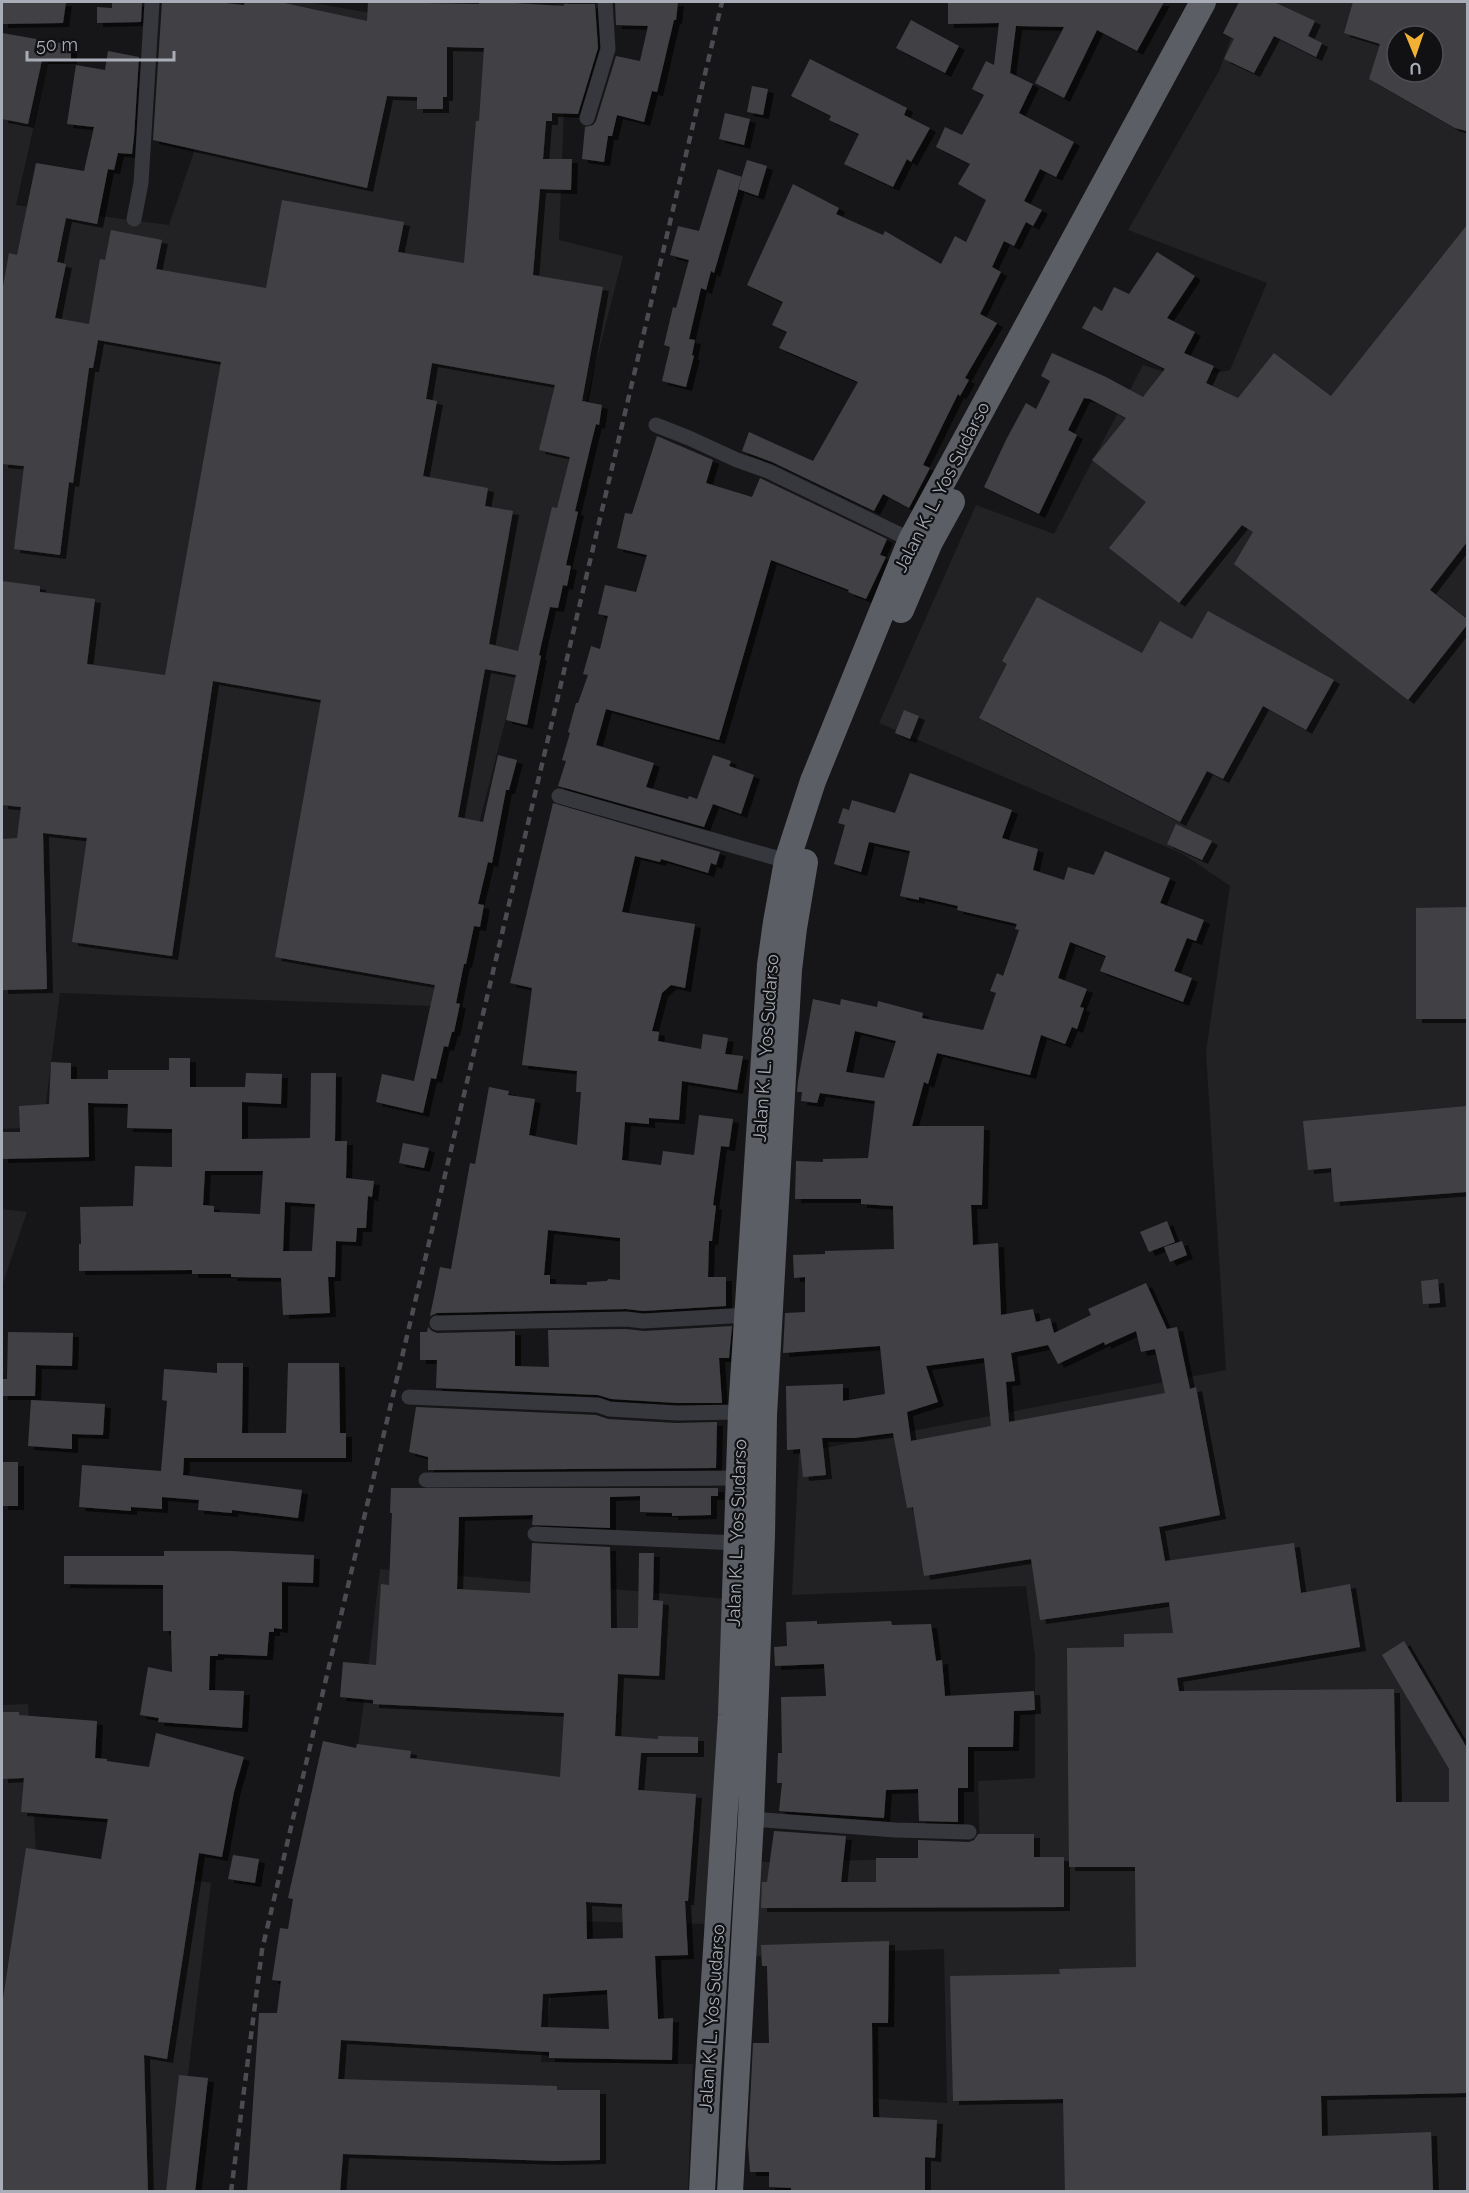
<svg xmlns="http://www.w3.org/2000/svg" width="1469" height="2193" font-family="Raleway,sans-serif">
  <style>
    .built { fill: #222225; fill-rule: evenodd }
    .building { fill: #404145; fill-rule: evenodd; filter: url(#shadow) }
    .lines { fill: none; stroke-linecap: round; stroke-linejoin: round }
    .minor { stroke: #37383d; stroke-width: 15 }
    .trunk { stroke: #5b5e65; stroke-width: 26 }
    .rail { stroke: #4a4c52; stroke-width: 4.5; stroke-dasharray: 8 6; stroke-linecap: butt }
    .labels { text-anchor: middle; stroke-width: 4.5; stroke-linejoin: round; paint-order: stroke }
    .street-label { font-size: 18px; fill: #a8adb8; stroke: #111113 }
  </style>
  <defs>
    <filter id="shadow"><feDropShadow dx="6" dy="4" stdDeviation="0" flood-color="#0009"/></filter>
  </defs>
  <rect width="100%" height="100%" fill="#161618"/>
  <path class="built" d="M245,2H308L422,22L568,3L559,240L623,256L433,1006L60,993L43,1127L2,1129V34L50,54L16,205L169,225Z
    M1244,2H1467V2191H887L878,2099L947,2103L944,1949L756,1956L760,1862L980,1858L978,1781L1035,1778V1656L1026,1586L792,1595L799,1453L1226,1370L1206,1052L1230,886L1183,854L879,723L976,505L1054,534L1143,365L1186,379L1230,370L1267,283L1128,230L1219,71ZM1397,36H1433V72H1397Z
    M2,1209L27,1212L2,1286Z
    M380,1569L726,1599L712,1924L562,1921L541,2062L693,2064L688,2191L294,2192L362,1717Z
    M28,1704L36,1854L211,1883L174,2191H2V1705Z"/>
  <path class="building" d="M2,2H66L63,23L2,24Z
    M112,2H142L141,22L97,23V7L112,8Z
    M162,2H216L244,5L245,2H280L367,21L368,2L479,4V2H496L564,6V4H595L598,48L578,114L552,113V121H546L543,159H572L571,190L540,189L533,275L603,287L582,401L602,405L599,425L596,424L592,440L575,511L578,512L566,565L571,566L567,586L563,585L558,608L550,607L539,655L541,656L527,725L506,720L516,675L485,669L458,817L483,822L498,755L517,760L509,790H506L492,863L488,862L478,904L484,905L480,927L474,926L466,964H464L456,1003L460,1004L454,1032H452L448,1047L444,1046L436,1079L431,1078L423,1113L376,1102L382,1074L414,1081L435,985L275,957L321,700L213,681L172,956L72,942L87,838L43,833L47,989L2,990V839L17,838L21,807L2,805V581L40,586V592L95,599L87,664L165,675L221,362L98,340L93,368H89L73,483L69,482L60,555L14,549L24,466L2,464V292L9,253L17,255L36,163L84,171L94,127L67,124L76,65L105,70L108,51L139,57L134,137L132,154L118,153L114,170L108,169L97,224L66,218L57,262L66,264L55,318L89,324L100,259L105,260L111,230L162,240L156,269L266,288L282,200L404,222L398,252L464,263L476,121H479L484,48L447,47V97H443V109H417V97L387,96L367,188L153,140ZM432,363L555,385L539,450L570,457L557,508L552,507L518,651L489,644L513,511L485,506L488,488L423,476L437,401L426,399Z
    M615,2H678L676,20H674L657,92L652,91L644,122L617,115L612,136H608L604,162L582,159L585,127L593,125L596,121L616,56L640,61L648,26L616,25Z
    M948,2H1164L1137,51L1097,30L1064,98L1035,83L1064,27L1016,26L1010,73L1033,84L1019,113L1074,142L1056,177L1040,169L1024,201L1042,210L1033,226L1026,222L1014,246L1004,241L992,267L1001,272L980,314L997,323L965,378L969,380L960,396L958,394L923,465L930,468L909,508L883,494L874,511L772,462L742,451L749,432L813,461L858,382L779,348L787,332L772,325L783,302L747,285L793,184L839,208L836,214L883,235L885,231L941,264L955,236L966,242L986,200L958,184L970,164L936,147L945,127L962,135L984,95L972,89L986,61L994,65L999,23L948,24Z
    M1239,2H1274L1315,21L1308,36L1322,43L1316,57L1274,36L1254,73L1224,59L1234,39L1223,33Z
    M1353,2H1467V131L1455,128L1369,79L1380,44L1344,33ZM1397,36H1433V72H1397Z
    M911,20L959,46L945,73L896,48Z
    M2,33L71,45V60H42L28,124L2,119Z
    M810,59L907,108L904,115L930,128L911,162L907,159L893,187L844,164L859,134L829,120L831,116L791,96Z
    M752,86L768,89L763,115L747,112Z
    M725,113L750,119L744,145L719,139Z
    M747,160L767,166L758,196L738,189Z
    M718,169L742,177L714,273L711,271L706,290L701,288L689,339L695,340L692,355L694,356L686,387L662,381L670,347L664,345L673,307L676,308L689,260L670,255L678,226L699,231Z
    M1467,225V542L1430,590L1467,619V625L1408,700L1234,564L1253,532L1242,525L1179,603L1109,548L1146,502L1092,460L1126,418L1090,399L1084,398L1068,430L1077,435L1039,514L984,487L1007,438L1026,403L1036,409L1050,381L1041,376L1052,353L1106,377L1143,397L1165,369L1082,328L1094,306L1102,311L1114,287L1129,294L1157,252L1195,276L1167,318L1195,332L1184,353L1214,366L1206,383L1238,398L1274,353L1331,396Z
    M657,436L713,460L706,483L752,497L760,478L887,539L880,555L886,557L866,599L848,592L849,590L771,560L719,740L606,709L596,745L654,763L646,787L688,799L689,796L697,799L713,755L731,761L729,766L754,775L741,814L713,804L704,827L558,786L566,761L562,760L570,733L568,732L576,703H578L588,675L583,674L591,646L600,649L608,616L598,614L605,585L636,592L647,555L617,548L625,513L632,514Z
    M1037,597L1142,653L1160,621L1192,639L1208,611L1334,680L1306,730L1263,706L1223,779L1207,771L1180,822L979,718L1007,664L1002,661Z
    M904,710L919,716L910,739L895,733Z
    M910,773L1012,810L1002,838L1038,849L1033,870L1064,880L1068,867L1094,875L1105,851L1170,878L1160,903L1204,920L1196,941L1187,938L1174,971L1192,978L1183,1002L1100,971L1106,956L1070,942L1058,978L1087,989L1080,1007L1084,1008L1077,1029L1072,1027L1065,1044L1041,1035L1030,1075L937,1053L928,1084L924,1082L912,1126H984L982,1205H971L973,1245L998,1243L1001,1315L1033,1309L1036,1322L1050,1318L1054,1333L1091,1315L1088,1309L1146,1283L1167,1329L1177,1327L1190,1389L1196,1387L1220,1515L1159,1527L1165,1561L1294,1543L1301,1593L1350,1584L1360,1647L1177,1678L1179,1691L1394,1689L1396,1802H1449V1769L1382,1655L1404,1641L1467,1748V2093L1321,2096L1322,2136L1431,2132L1433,2191L1065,2192L1063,2099L953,2101L950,1976L1060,1974L1059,1969L1136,1967L1135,1867H1069L1067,1648L1124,1647V1634L1173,1633L1169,1602L1040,1620L1031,1559L924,1576L913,1507L907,1508L893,1433L854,1438H822L826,1475L803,1477L800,1449L787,1450L786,1386L843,1384V1401L885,1394L880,1346L783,1353L785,1313L805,1312V1277L794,1278L793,1255L825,1254V1251L894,1249L893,1206L861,1204V1199H795L796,1161L823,1162V1159L868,1158L875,1101L820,1093L817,1103L801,1101L802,1092H797L798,1081L813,999L840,1005L841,999L877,1007L878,1001L923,1013L922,1018L983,1030L996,993L990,991L997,973L1003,976L1019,930L1015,929L1017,924L957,910L958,906L919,897V900L900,896L910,851L869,842L861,872L834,864L845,825L838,823L843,808L849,810L852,800L895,813ZM855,1031L896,1041L884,1078L846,1072ZM1136,1331L1141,1352L1155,1349L1165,1393L1009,1422L1006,1382L1015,1381L1011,1353L1048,1345L1058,1364L1104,1342L1105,1345ZM984,1358L991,1426L911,1441L907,1412L938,1402L926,1366Z
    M553,803L720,852L716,865L711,863L708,873L661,859L660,862L635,856L622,912L695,924L685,988L671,985L662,993L652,1031L659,1032L658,1041L701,1049L703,1034L728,1038L725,1054L743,1056L737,1090L682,1081L679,1120L649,1118V1124L625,1122L622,1160L661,1165L663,1151L694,1155L699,1115L733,1119L729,1147L721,1146L713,1205L716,1206L712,1241H709L708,1277H726V1306L643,1311L626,1309L437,1313L430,1316L440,1267L451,1269L470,1163L475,1164L489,1087L509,1091L508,1095L535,1099L529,1135L577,1145L581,1092H576L577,1071L522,1065L532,988L510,983ZM548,1230L620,1238V1280L608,1279L607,1281L587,1282V1285L550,1284V1275H544Z
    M1176,824L1212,841L1202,860L1167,844Z
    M1467,907V1019H1416V908Z
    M169,1058H190V1087H245L246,1073L282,1074L281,1104L242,1102V1139L310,1138L311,1073H336L335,1141H347L346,1178L374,1181L372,1197L368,1196L366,1228H357L356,1242L336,1241L335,1277H328L330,1313L283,1315L281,1278L231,1277V1274H192V1270L79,1271V1244H81L80,1207L133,1206L135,1166L172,1167V1129L127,1128L128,1104L88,1103L89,1157L2,1159V1132H20L19,1106L49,1104L51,1062L71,1063V1079H108V1070H169ZM205,1171H263L260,1214L214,1212V1206L203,1205ZM285,1202L315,1204L312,1251H283Z
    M1467,1106V1192L1334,1202L1331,1168L1308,1170L1303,1121Z
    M403,1143L429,1148L424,1168L399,1163Z
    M1167,1221L1175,1242L1149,1252L1140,1232Z
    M1182,1241L1187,1255L1170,1262L1164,1247Z
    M1438,1279L1440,1303L1423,1304L1421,1281Z
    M732,1326L729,1358H719L722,1403H677L611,1399L598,1395L436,1388L437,1360H420V1332H427L428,1327L432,1331L437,1333L515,1331V1366L549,1367L548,1330L626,1329L644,1331Z
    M8,1332L73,1333L72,1366L36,1365L35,1396H2L3,1379H7Z
    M217,1363H243L242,1433H286L288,1363H339L340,1433H346V1458H184L183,1475L302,1490L298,1518L232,1510V1513L198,1510L199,1500L162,1497V1509L131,1507V1511L79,1507L82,1465L161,1471L167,1401L162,1400L164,1369L217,1373Z
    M31,1400L105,1404L103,1435L72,1434V1449L28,1446Z
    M416,1407L596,1415L608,1419L676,1423L717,1422L716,1468L428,1470V1457L409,1452Z
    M2,1462H18V1506H2Z
    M391,1488H718V1496H711V1515L672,1516V1513L640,1512V1496L610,1497V1528L532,1525L533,1515L459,1517L457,1589L530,1593L532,1543L610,1547L611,1628H638L639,1553H654L653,1600L663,1601L659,1676L618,1674L615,1736L658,1739V1736L698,1737V1753H641L638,1790L696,1794L688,1901H685L688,1955L655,1956L658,2019L673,2018L672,2060L549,2058V2052L341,2040L338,2079L557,2086V2090H600V2160L554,2161L343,2154L340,2192H247L259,2013H277L281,1981L272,1980L280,1928L288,1929L293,1899L288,1898L323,1741L356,1748L357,1744L411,1751L410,1758L560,1777L564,1713L373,1704V1700L340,1697L343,1662L376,1665L381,1584L389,1585L392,1513H390ZM586,1902L622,1904L623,1938L587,1939ZM607,1990L609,2029L541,2027L543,1994Z
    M164,1551H232L314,1555L313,1583L282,1582V1629L274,1628V1632H269L267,1656L218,1654V1656H210L209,1690L244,1691L242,1728L158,1722L159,1718L140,1715L148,1667L172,1672L171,1631H163V1585L64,1584V1556H164Z
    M817,1621V1624L891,1621L892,1625L931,1624L936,1661L942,1660L945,1696L1034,1691L1035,1710L1014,1711L1013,1747H968V1788H958V1822L919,1821L918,1789L886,1790L884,1818L779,1811L782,1783H777L778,1753H782L781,1697L826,1696L824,1664L775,1666L774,1647L787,1646L786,1622Z
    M2,1712H19V1715L97,1721L95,1758L107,1759V1761L149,1767L156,1733L244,1757L234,1792L222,1857L199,1853L167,2059L144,2055L148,2192H2V2005L26,1848L101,1859L108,1819L21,1812L24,1778L2,1779Z
    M774,1831L846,1836L841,1882H876V1858H918V1840L969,1842L974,1840L978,1834H1034V1857H1064V1907L761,1908L762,1882H767Z
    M233,1855L259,1859L255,1883L228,1879Z
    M889,1941L888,2023H872L873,2117L937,2120L935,2158L925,2157V2192H791V2188L769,2187V2172H750L748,2144L753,2043H769L767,1966H762L761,1945Z
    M179,2075L208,2078L195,2192H166Z"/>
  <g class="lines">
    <path class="minor" d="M587,118L608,49L605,2
      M134,219L141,183L152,2
      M656,425L689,438L737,460L768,471L911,540
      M559,796L787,861
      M437,1323L626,1319L643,1321L747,1315
      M409,1397L598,1405L609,1409L677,1413L741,1412
      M426,1480L740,1478
      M535,1534L738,1543
      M751,1819L895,1830L969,1832"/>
    <path class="trunk" d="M901,610L930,542L952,502
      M702,2192L708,2075L731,1715L741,1412L770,965L776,922L787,861L813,781L911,540L1203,2
      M730,2192L751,1819L762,1536L764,1415L789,970L794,928L805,862"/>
    <path class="rail" d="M231,2192L262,1950L722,2"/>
  </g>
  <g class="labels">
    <g class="street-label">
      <text transform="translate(942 487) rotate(-63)" y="6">Jalan K. L. Yos Sudarso</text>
      <text transform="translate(766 1048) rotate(-86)" y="6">Jalan K. L. Yos Sudarso</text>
      <text transform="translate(737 1533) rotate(-88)" y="6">Jalan K. L. Yos Sudarso</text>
      <text transform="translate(712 2018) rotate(-86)" y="6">Jalan K. L. Yos Sudarso</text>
    </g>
  </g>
  <rect width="1469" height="2193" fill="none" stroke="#a8adb8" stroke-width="6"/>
  <g transform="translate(1415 54) rotate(178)"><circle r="28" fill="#111113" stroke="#4d4f55" stroke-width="1.5"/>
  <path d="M0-4.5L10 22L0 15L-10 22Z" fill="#f2b134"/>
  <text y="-9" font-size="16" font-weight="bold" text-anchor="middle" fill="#a8adb8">U</text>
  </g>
  <path d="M27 51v9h147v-9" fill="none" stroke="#a8adb8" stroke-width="3"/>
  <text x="36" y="51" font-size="18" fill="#a8adb8" stroke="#111113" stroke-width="4.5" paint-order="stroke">50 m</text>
</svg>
